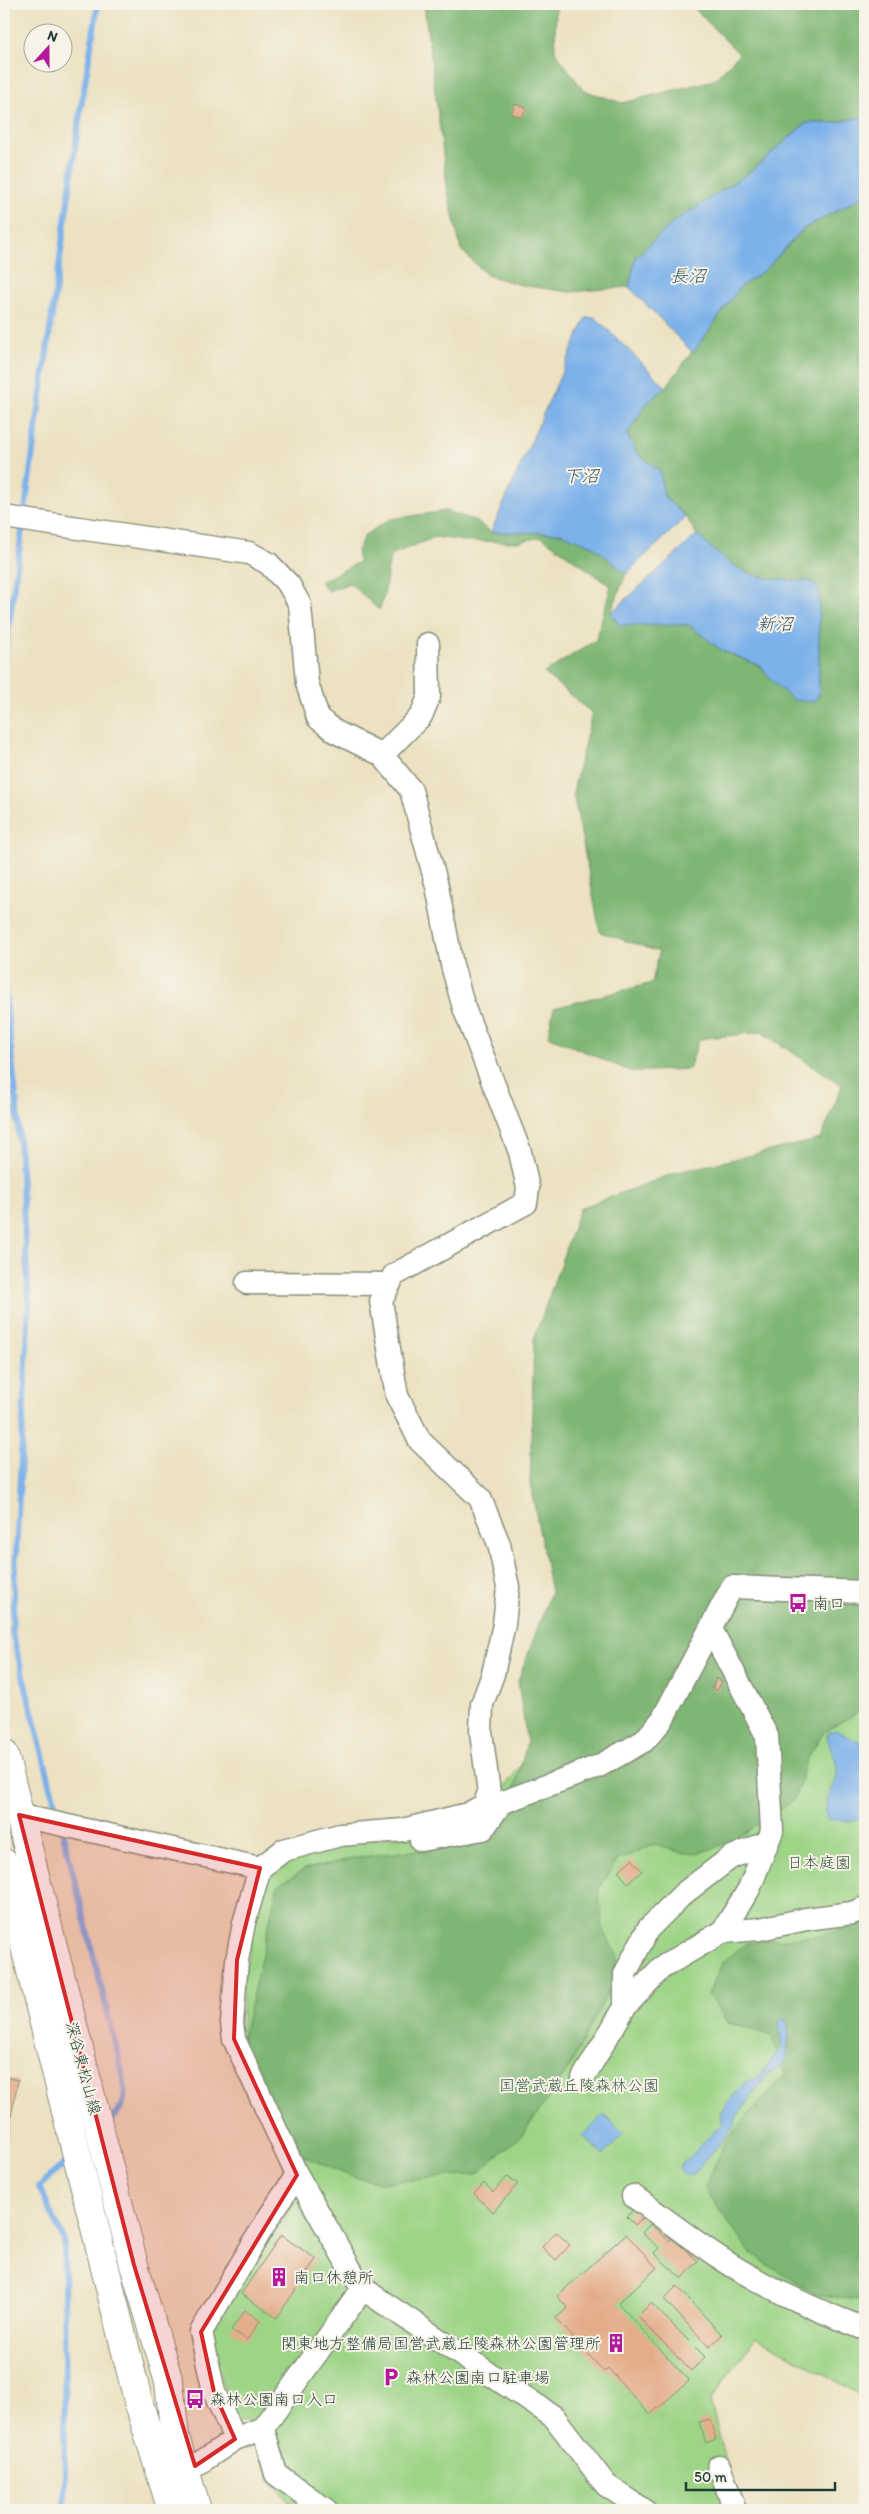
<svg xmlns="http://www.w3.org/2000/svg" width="869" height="2514" font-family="Itim,'Klee One',sans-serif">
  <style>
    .green { fill: #9dd486; stroke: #5e885d }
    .forest { fill: #7eb673; stroke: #4e7a54 }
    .water { fill: #7cb1ea; stroke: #4e778f }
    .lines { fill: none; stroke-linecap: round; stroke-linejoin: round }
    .stream { stroke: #7cb1ea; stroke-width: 6 }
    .building { fill: #e4ad8a }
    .minor-casing { stroke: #868f7a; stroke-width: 25 }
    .major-casing { stroke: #868f7a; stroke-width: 30 }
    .minor { stroke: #fff; stroke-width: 22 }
    .major { stroke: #fff; stroke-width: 28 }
    .marked { fill: #d62828; fill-opacity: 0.2; stroke: #d62828; stroke-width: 4; stroke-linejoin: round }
    .labels { text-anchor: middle; stroke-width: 4; stroke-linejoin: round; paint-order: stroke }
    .poi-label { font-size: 16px; fill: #1f3d34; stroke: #f7f3e8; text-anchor: start }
    .park-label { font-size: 16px; fill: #385b44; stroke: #f7f3e8 }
    .street-label { font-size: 16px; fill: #1f3d34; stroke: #f7f3e8 }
    .water-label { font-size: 18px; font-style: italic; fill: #365a62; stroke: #f7f3e8 }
  </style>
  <rect width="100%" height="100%" fill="#f7f3e8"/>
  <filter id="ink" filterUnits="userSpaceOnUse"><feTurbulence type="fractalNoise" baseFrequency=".02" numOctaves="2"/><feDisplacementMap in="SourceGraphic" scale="10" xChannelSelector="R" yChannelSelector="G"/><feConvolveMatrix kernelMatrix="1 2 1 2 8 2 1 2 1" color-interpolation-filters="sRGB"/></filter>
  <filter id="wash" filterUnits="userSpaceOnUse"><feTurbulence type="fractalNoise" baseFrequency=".0096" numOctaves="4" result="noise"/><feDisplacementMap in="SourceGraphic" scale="20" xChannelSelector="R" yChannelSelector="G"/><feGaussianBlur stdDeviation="1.12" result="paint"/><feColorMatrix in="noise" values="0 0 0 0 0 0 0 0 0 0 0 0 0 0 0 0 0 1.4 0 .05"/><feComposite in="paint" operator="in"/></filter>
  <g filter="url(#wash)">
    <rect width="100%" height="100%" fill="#ece1c1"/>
    <path class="green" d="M865,1072V2397L756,2337L710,2400L729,2473L745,2510H306L288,2501L269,2478L247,2420L235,2423L209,2340L213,2325L308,2180L241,2045L243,1983L256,1913L267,1875L289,1855L325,1844L413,1835L501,1791L600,1663L823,1205Z"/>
    <path class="forest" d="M424,4H556L555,51L583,90L622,103L714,80L739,54L690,4H865V116L834,123H806L750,172L636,257L629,287L569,292L521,285L487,275L461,250L448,193Z
      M865,195V1708L824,1732L806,1760L795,1799C768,1817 722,1854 689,1853C678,1853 665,1847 655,1844L618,1860L598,1890L603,1930L618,1957L607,1994L569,2068L524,2133L477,2174L380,2183L350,2176L294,2152L241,2045L278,1885L305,1869L360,1857L478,1843L508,1814L527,1743L518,1681L551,1592L530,1483L534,1339L580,1208L678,1172L821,1139L842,1085L761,1032L699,1039L689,1069L632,1072L548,1036L554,1008L652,983L659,952L600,932L573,792L592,713L544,673L596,640L611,586L542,537L517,542L465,541L435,537L391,555C385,575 388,591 379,610L350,583L328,591L320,582L359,562L357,551L365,535L390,519L446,511L474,520L491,532L561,533L593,546L626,574L611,612L619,624L689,625L721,650L761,667L772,681L815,702L819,693V589L750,575L724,561L697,535L686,517L664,497L660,471L638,454L627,434L646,404L666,387L740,287L766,269L804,229Z
      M865,1922V2301L814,2294L751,2253L704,2189L726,2140L785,2075L772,2036L728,2022L708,1995L722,1963L746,1943L823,1935Z"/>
    <path class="water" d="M865,116V195L803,229L766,269L740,287L693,353L629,287L636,257L675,221L750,172L806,123H834Z
      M595,317L666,387L646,404L627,435L638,454L660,471L664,497L686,517L626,574L593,546L561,533L491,532L586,318Z
      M697,535C741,576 751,579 810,581L819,589V693L815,702L793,700L772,681L761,666L721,650L689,625H619L611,613Z
      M835,1730C847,1734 852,1741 865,1742V1814C856,1825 840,1820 827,1819C821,1801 839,1785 837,1767C836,1755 827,1745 827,1733Z
      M784,2018C793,2030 787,2049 785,2063L767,2076L736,2118L735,2126L696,2171L690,2176L683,2173L679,2167L723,2123L720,2113L745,2082L757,2079L782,2047L779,2022Z
      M604,2115L624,2134L603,2155L583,2136Z"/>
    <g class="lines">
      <path class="stream" d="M4,660L81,107L98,4
        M4,983L17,1107L29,1304L12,1632L59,1819
        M62,1829L123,2075C127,2102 125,2107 105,2125
        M65,2510L64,2240L39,2187L70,2158"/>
    </g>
    <g id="blocks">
      <path class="building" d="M515,104L526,108L522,117L511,114Z
        M716,1678L722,1681L717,1691L712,1688Z
        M632,1859L642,1871L628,1883L618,1871Z
        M4,2077L18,2080L5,2150H4Z
        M508,2176L518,2184L493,2212L474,2194L484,2183L493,2192Z
        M635,2207L644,2216L635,2225L627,2217Z
        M650,2224L669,2241L672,2238L698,2261L682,2279L654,2253L659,2248L642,2233Z
        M556,2232L570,2245L556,2260L542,2247Z
        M626,2234L657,2268L618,2303L689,2381L650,2415L608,2368L604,2372L556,2318L568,2308L557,2296Z
        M281,2235L316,2259L277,2318L241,2294Z
        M677,2286L722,2335L709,2347L664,2299Z
        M651,2303L705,2357L691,2371L638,2316Z
        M245,2310L260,2321L247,2340L231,2330Z
        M710,2419L716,2439L706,2443L699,2422Z"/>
    </g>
  </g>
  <g filter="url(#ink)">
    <use href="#blocks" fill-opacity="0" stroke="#868f7a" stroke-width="1"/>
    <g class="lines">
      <g class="minor-casing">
        <path id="minor" d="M4,517L249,553L268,563L289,585L300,605L307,683L318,718L336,732L382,755L411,790L437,886L452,965L464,1008L520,1152L528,1188L526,1203L394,1275L381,1301L397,1396L420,1441L480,1498L499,1544L508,1587L504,1624L493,1674L482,1704L481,1732L489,1793L484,1805L468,1814L403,1830L340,1835L284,1850L260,1868L244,1923L237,1960L232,2023L234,2039L297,2175L269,2217L201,2332L214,2392L235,2439L195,2466
          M382,755L421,716L429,697L428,644
          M247,1283L390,1284
          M4,1812L260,1868
          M421,1840L483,1829L501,1803L599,1766L644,1741L662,1720L732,1587L865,1592
          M722,1932L760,1929L806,1919L852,1913L865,1908
          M625,2007V1974L648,1929L683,1894L730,1858L768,1842
          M583,2078L625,2007L661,1968L722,1932L749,1889L772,1831L767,1736L711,1629
          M297,2175L356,2279L372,2295L554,2417L606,2485L644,2510
          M633,2196C666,2219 697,2244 731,2265C773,2291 818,2311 865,2329
          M263,2428L276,2474L326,2510
          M235,2439L263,2428L364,2287
          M719,2466L735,2510"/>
      </g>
      <g class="major-casing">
        <path id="major" d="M4,1754L134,2265L169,2382L175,2437L197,2510
          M4,1863L139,2404L172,2510"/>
      </g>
      <use href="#minor" class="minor"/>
      <use href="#major" class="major"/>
    </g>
  </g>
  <path class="marked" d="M19,1815L260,1868L237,1960L234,2039L297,2175L201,2332L214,2392L235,2439L195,2466L134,2265Z"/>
  <defs>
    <g id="bus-bare" transform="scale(1.5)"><path d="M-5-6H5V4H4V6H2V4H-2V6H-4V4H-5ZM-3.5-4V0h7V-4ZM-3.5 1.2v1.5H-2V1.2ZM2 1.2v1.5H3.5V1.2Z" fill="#b5179e" stroke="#f7f3e8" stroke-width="2.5" paint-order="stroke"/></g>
    <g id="building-bare" transform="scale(1.5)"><path d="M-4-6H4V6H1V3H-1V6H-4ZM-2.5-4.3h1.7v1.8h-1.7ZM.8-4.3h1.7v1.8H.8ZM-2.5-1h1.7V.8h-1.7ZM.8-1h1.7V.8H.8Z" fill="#b5179e" stroke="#f7f3e8" stroke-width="2.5" paint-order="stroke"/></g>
    <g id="parking-bare" transform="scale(1.5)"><path d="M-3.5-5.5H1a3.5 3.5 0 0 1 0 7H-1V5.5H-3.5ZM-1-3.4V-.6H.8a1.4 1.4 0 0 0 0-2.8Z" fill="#b5179e" stroke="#f7f3e8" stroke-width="2.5" paint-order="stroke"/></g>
  </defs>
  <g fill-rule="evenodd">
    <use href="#bus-bare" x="798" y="1603"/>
    <use href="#building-bare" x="279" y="2277"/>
    <use href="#building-bare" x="616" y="2343"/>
    <use href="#parking-bare" x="391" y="2377"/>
    <use href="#bus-bare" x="195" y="2399"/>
  </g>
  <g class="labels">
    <g class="poi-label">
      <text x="813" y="1609">南口</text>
      <text x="294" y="2283">南口休憩所</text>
      <text x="601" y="2349" text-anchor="end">関東地方整備局国営武蔵丘陵森林公園管理所</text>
      <text x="406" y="2383">森林公園南口駐車場</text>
      <text x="210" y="2405">森林公園南口入口</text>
    </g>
    <g class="park-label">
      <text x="819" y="1868">日本庭園</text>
      <text x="579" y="2091">国営武蔵丘陵森林公園</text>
    </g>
    <g class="street-label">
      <text transform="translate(84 2068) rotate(75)" y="6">深谷東松山線</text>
    </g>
    <g class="water-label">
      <text x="688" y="282">長沼</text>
      <text x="581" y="482">下沼</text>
      <text x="775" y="630">新沼</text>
    </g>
  </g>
  <rect width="869" height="2514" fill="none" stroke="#f7f3e8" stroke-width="20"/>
  <g transform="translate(48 48) rotate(21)"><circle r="24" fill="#f7f3e8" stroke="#a1aaa0"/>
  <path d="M0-4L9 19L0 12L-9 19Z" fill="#b5179e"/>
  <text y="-8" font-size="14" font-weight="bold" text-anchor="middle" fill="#1f3d34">N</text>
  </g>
  <path d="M686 2482v8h149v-8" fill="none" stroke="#1f3d34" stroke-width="2.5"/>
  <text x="694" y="2482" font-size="15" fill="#1f3d34" stroke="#f7f3e8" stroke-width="4" paint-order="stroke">50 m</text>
</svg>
